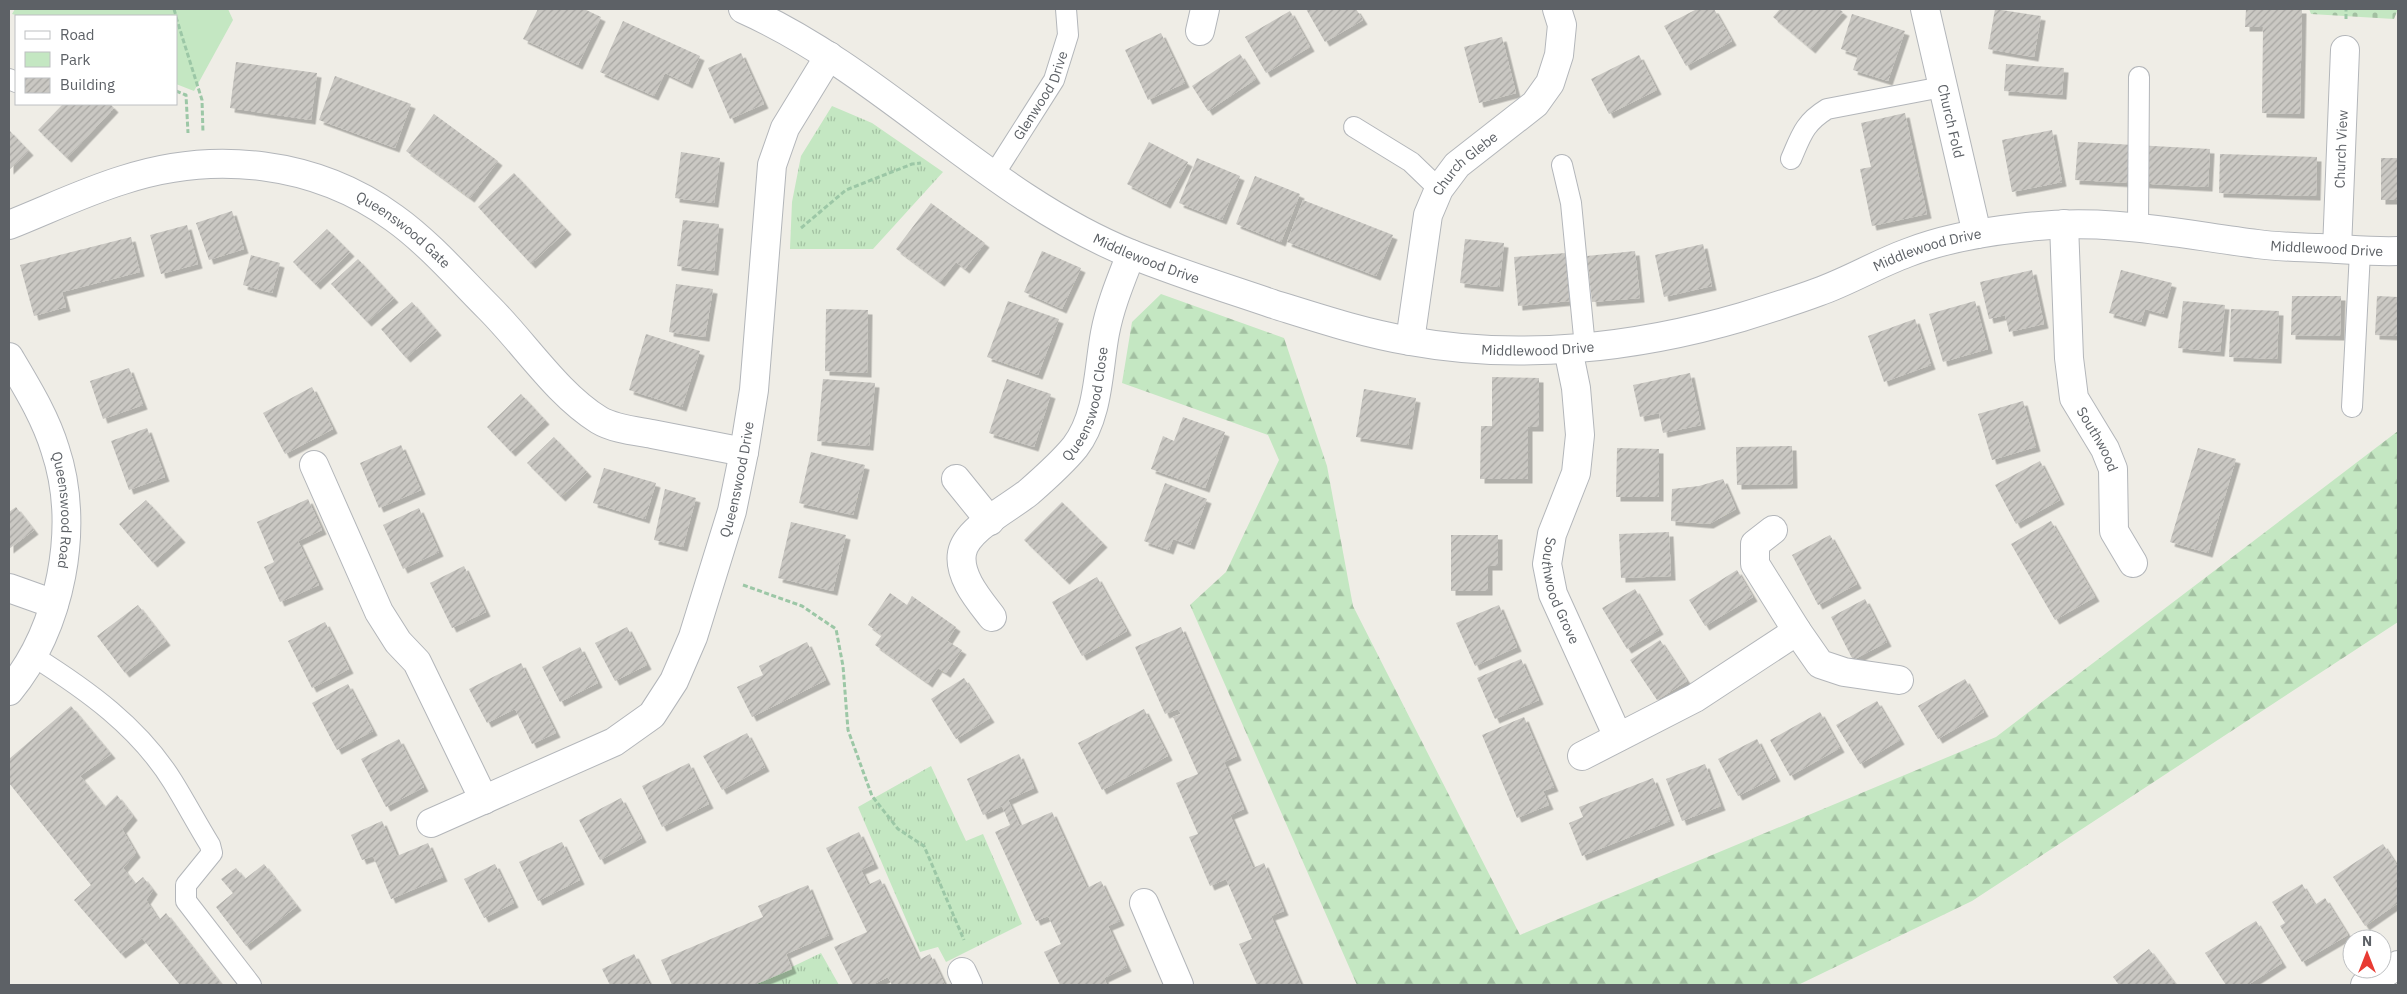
<svg xmlns="http://www.w3.org/2000/svg" width="2407" height="994" font-family="'IBM Plex Sans',sans-serif">
  <style>
    .grass { fill: url(#grass-tufts) }
    .forest { fill: url(#forest-firs) }
    .cemetery { fill: url(#cemetery-stones) }
    .green { fill: #c4e7c2 }
    .building { fill: url(#building-hatch); filter: url(#shadow) }
    .lines { fill: none; stroke-linecap: round; stroke-linejoin: round }
    .service-casing { stroke: #b3b6ba; stroke-width: 22 }
    .minor-casing { stroke: #b3b6ba; stroke-width: 30 }
    .path { stroke: #9cc7a6; stroke-width: 3; stroke-dasharray: 5 2.5; stroke-linecap: butt }
    .service { stroke: #fff; stroke-width: 20 }
    .minor { stroke: #fff; stroke-width: 28 }
    .labels { text-anchor: middle; stroke-width: 4; stroke-linejoin: round; paint-order: stroke }
    .street-label { font-size: 14px; fill: #5d6166; stroke: #fff }
  </style>
  <defs>
    <pattern id="grass-tufts" width="24" height="20" patternUnits="userSpaceOnUse" patternTransform="scale(1.25)"><rect width="24" height="20" fill="#c4e7c2"/><path d="M3 7l-1-3M5 7V3M7 7l1-3M15 17l-1-3M17 17v-4M19 17l1-3" fill="none" stroke="#a2bfa1"/></pattern>
    <pattern id="forest-firs" width="22" height="20" patternUnits="userSpaceOnUse" patternTransform="scale(1.25)"><rect width="22" height="20" fill="#c4e7c2"/><path d="M5 1l3.5 6h-7zM16 11l3.5 6h-7z" fill="#a2bfa1"/></pattern>
    <pattern id="cemetery-stones" width="16" height="16" patternUnits="userSpaceOnUse" patternTransform="scale(1.25)"><rect width="16" height="16" fill="#c4e7c2"/><path d="M2 7V4a2 2 0 0 1 4 0v3zM10 15v-3a2 2 0 0 1 4 0v3z" fill="#a2bfa1"/></pattern>
    <pattern id="building-hatch" width="6" height="6" patternUnits="userSpaceOnUse" patternTransform="scale(1.25)"><rect width="6" height="6" fill="#cac8c3"/><path d="M-1 1l2-2M0 6l6-6M5 7l2-2" fill="none" stroke="#a7a6a2"/></pattern>
    <filter id="shadow"><feDropShadow dx="4.5" dy="4.5" stdDeviation="0" flood-color="#0004"/></filter>
  </defs>
  <rect width="100%" height="100%" fill="#efede6"/>
  <path class="grass" d="M832,106L872,123L943,172L873,249H790L792,202L801,156Z
    M931,766L966,841L983,834L1022,924L946,962L938,947L920,952L858,807Z
    M821,953L839,985H754Z"/>
  <path class="forest" d="M1161,294L1284,338L1327,466L1353,606L1520,935L1996,737L2398,431V622L1972,901L1798,985H1357L1190,605L1226,572L1279,460L1268,435L1122,383L1132,322Z"/>
  <path class="cemetery" d="M2309,9H2398L2394,19L2311,14Z"/>
  <path class="green" d="M15,9H228L233,20L194,91L176,84V16H19L12,14Z"/>
  <path class="building" d="M538,9H584L601,17L578,65L523,39Z
    M1306,9H1356L1363,20L1325,42Z
    M1697,9H1714L1732,41L1686,66L1664,26Z
    M1780,9H1839L1843,12L1811,49L1773,17Z
    M1995,9L2041,16L2034,57L1988,49Z
    M2246,9H2302L2300,114L2262,113L2263,27H2245Z
    M1290,11L1310,47L1266,73L1245,37Z
    M1852,14L1905,31L1888,81L1853,70L1858,55L1841,49Z
    M623,21L700,56L688,84L665,73L654,96L600,72Z
    M1161,33L1185,83L1148,100L1125,50Z
    M1502,37L1516,93L1479,103L1464,47Z
    M741,53L764,104L730,119L708,68Z
    M1240,54L1256,79L1208,111L1192,86Z
    M1639,55L1657,90L1609,114L1591,79Z
    M236,62L317,73L311,120L230,108Z
    M2006,64L2064,68L2062,95L2004,91Z
    M335,76L411,104L395,148L319,120Z
    M63,104H110L114,108L67,158L38,130Z
    M1905,113L1927,214L1872,226L1860,169L1871,167L1861,123Z
    M434,114L498,161L470,198L406,151Z
    M9,130L29,151L9,170Z
    M2052,130L2062,182L2012,192L2002,140Z
    M1149,142L1188,162L1166,204L1127,184Z
    M2078,142L2210,149L2208,187L2075,180Z
    M681,152L720,158L714,203L675,198Z
    M2220,154L2317,157L2316,196L2219,193Z
    M1197,158L1240,176L1222,220L1179,203Z
    M2381,158H2398V200H2381Z
    M514,173L567,230L531,264L478,207Z
    M1255,176L1300,194L1281,242L1236,224Z
    M1303,200L1393,235L1376,276L1287,242Z
    M931,203L985,243L965,269L956,262L940,282L896,249Z
    M232,211L244,249L209,260L196,223Z
    M683,220L719,224L714,271L677,266Z
    M187,225L198,264L161,274L150,235Z
    M327,229L350,252L316,285L293,262Z
    M131,237L140,272L62,292L66,307L34,316L20,265Z
    M1465,239L1504,243L1499,287L1460,283Z
    M1703,244L1712,286L1664,297L1655,255Z
    M1042,251L1081,268L1062,309L1024,292Z
    M1635,251L1640,298L1592,302L1587,256Z
    M1566,253L1570,301L1518,306L1514,257Z
    M251,255L280,263L272,293L243,285Z
    M358,259L394,298L367,322L331,284Z
    M2032,270L2044,324L2009,332L2005,315L1989,319L1980,282Z
    M2121,270L2172,283L2163,314L2145,309L2141,322L2109,313Z
    M676,284L713,289L705,337L669,332Z
    M2292,296H2341L2340,336L2291,335Z
    M2377,296L2398,297V336L2375,335Z
    M1008,301L1059,319L1038,375L987,357Z
    M1975,301L1988,349L1943,362L1929,314Z
    M2183,301L2225,305L2220,352L2178,348Z
    M412,302L437,331L406,358L381,329Z
    M826,309L868,310L867,373L825,371Z
    M2231,309L2279,311L2277,359L2229,357Z
    M1915,319L1931,365L1884,382L1868,336Z
    M646,334L700,351L682,407L629,390Z
    M129,368L143,405L103,419L90,381Z
    M1690,373L1701,425L1663,433L1659,413L1640,417L1633,385Z
    M1492,377L1539,378V427H1528V479H1480L1481,426H1492Z
    M823,379L875,383L869,446L817,441Z
    M1007,379L1051,394L1034,447L989,433Z
    M312,387L333,429L285,454L263,413Z
    M1364,389L1416,398L1408,445L1356,437Z
    M521,394L545,420L511,452L487,427Z
    M2023,401L2036,447L1992,460L1978,414Z
    M1183,417L1225,432L1205,488L1151,469L1163,436L1174,441Z
    M147,428L165,477L129,490L111,441Z
    M554,437L587,472L561,497L527,463Z
    M401,445L421,490L379,508L360,463Z
    M1792,446L1793,484L1737,485L1736,447Z
    M1617,448L1659,449V497H1616Z
    M2198,448L2236,459L2208,553L2170,542Z
    M811,452L865,465L853,515L799,503Z
    M2040,461L2060,500L2016,524L1995,485Z
    M604,468L656,483L645,519L593,503Z
    M1723,479L1736,509L1709,524L1671,521L1672,489L1699,486Z
    M1165,483L1207,499L1190,545L1173,539L1169,550L1144,541Z
    M665,489L696,498L683,547L654,540Z
    M308,499L322,530L298,541L319,585L280,602L264,567L274,562L257,522Z
    M146,500L181,538L153,563L119,524Z
    M1062,502L1103,543L1065,580L1024,540Z
    M16,507L34,530L9,549V512Z
    M419,508L439,552L403,569L383,525Z
    M2051,521L2095,597L2055,620L2011,544Z
    M791,522L846,535L833,591L778,578Z
    M1669,532L1671,576L1621,578L1619,534Z
    M1451,535H1498V566H1488V591H1451Z
    M1830,535L1857,584L1818,605L1792,555Z
    M464,566L486,612L452,628L430,583Z
    M1737,570L1753,597L1705,626L1689,600Z
    M1097,577L1127,631L1082,656L1052,602Z
    M1635,589L1659,630L1627,649L1602,608Z
    M890,593L907,605L912,596L956,627L947,641L962,650L946,673L938,668L928,683L875,645L882,635L868,625Z
    M1865,599L1887,642L1853,660L1831,617Z
    M138,605L166,641L125,673L97,636Z
    M1499,605L1517,647L1475,666L1456,623Z
    M325,622L349,669L312,688L288,641Z
    M627,627L647,665L615,681L595,643Z
    M1181,627L1237,756L1224,762L1244,809L1230,815L1253,868L1264,863L1284,911L1271,916L1301,985H1257L1239,944L1252,939L1226,879L1210,886L1189,837L1198,834L1176,783L1198,774L1173,717L1181,714L1178,709L1165,714L1135,647Z
    M1660,640L1687,681L1657,700L1630,660Z
    M807,642L826,680L752,717L737,687L763,675L759,666Z
    M580,647L598,683L560,702L542,667Z
    M1521,659L1539,700L1495,719L1477,678Z
    M521,663L556,733L532,744L515,709L487,723L469,689Z
    M964,678L990,718L956,739L931,699Z
    M1965,679L1984,712L1938,739L1918,706Z
    M348,684L373,731L337,750L312,703Z
    M1877,701L1900,740L1860,764L1836,725Z
    M71,706L111,754L80,776L105,807L117,795L133,816L122,829L136,853L123,868L135,884L143,877L153,890L146,900L159,920L166,913L222,985H180L142,938L121,954L74,900L91,885L9,783V759Z
    M1144,709L1168,756L1102,790L1078,743Z
    M1820,712L1840,748L1790,776L1770,740Z
    M1524,717L1554,787L1543,791L1549,805L1517,818L1482,735Z
    M747,733L765,767L722,790L703,756Z
    M399,739L424,787L386,807L361,759Z
    M1757,739L1776,777L1738,796L1718,759Z
    M1019,754L1034,788L1008,800L1020,826L1052,812L1087,888L1101,881L1120,921L1108,926L1127,967L1104,978L1107,985H1060L1044,952L1061,944L1048,916L1036,921L995,832L1010,825L1002,806L983,815L967,779Z
    M689,763L709,804L662,827L642,786Z
    M1705,764L1721,806L1682,821L1666,779Z
    M1653,778L1670,821L1582,856L1569,823L1583,817L1579,807Z
    M621,798L642,838L600,860L579,820Z
    M382,821L397,856L428,843L443,877L391,899L373,856L362,860L351,835Z
    M859,832L874,864L861,870L868,885L880,879L919,960L930,954L945,985H892L888,977L872,985H853L834,947L867,932L826,848Z
    M562,842L580,880L538,901L519,862Z
    M2383,844L2398,867V903L2365,926L2333,877Z
    M264,864L297,906L246,946L216,907L233,893L221,879L236,868L245,879Z
    M495,864L514,903L484,918L464,879Z
    M2302,884L2315,905L2325,898L2348,935L2302,962L2280,926L2285,923L2272,902Z
    M808,885L829,935L786,954L792,969L754,985H672L661,960L763,917L758,906Z
    M2256,921L2282,963L2248,985H2226L2205,953Z
    M2149,949L2176,985H2119L2113,977Z
    M634,954L650,985H610L602,969Z"/>
  <g class="lines">
    <g class="service-casing">
      <g id="service">
        <path d="M9,79L16,82"/>
        <path d="M1354,127L1411,162L1439,189"/>
        <path d="M1791,159C1801,136 1804,123 1827,109L1942,87"/>
        <path d="M1562,165L1571,203L1585,347"/>
        <path id="s1" d="M993,176L1054,80L1068,35L1066,9"/>
        <path d="M2138,226L2139,77"/>
        <path d="M2352,407L2360,252"/>
        <path d="M33,656C87,690 139,727 173,782C186,803 197,824 210,845L212,853L186,885V901L251,985"/>
      </g>
    </g>
    <g class="minor-casing">
      <g id="minor">
        <path id="s2" d="M743,9C884,72 988,196 1131,254C1178,273 1226,288 1273,304C1318,318 1363,333 1410,341C1519,361 1636,348 1742,317C1768,309 1794,301 1818,292C1849,281 1877,264 1907,253C1943,239 1982,232 2019,228C2106,217 2173,233 2257,244C2277,247 2298,247 2319,248C2346,249 2371,252 2398,251"/>
        <path id="s3" d="M1925,9L1977,234"/>
        <path d="M1200,31L1205,9"/>
        <path id="s4" d="M2064,224L2069,358L2074,398L2105,449L2113,469L2114,531L2133,563"/>
        <path id="s5" d="M9,225C47,210 84,192 123,180C214,150 316,161 394,218C429,243 459,278 489,308C525,344 557,394 599,420C614,429 636,431 652,434C683,440 713,446 744,452"/>
        <path id="s6" d="M2337,249L2345,50"/>
        <path id="s7" d="M1410,341L1428,215L1439,189L1457,165L1535,104L1550,83L1559,55L1562,25L1557,9"/>
        <path id="s8" d="M1568,349L1576,388L1580,435L1576,473L1552,534L1547,564L1553,594L1618,737"/>
        <path id="s9" d="M9,357C26,386 45,416 55,449C81,526 61,629 9,691"/>
        <path d="M314,465L379,612L398,642L417,662L484,800"/>
        <path d="M956,479L990,521"/>
        <path d="M1773,530L1755,544V564L1797,631L1820,664L1844,672L1899,680"/>
        <path d="M9,588L54,604"/>
        <path id="s10" d="M992,617C979,600 958,576 962,553C966,529 1011,507 1029,492C1045,478 1062,463 1075,447C1099,416 1098,370 1105,333C1110,306 1121,280 1131,254"/>
        <path d="M1582,756L1695,698L1797,631"/>
        <path id="s11" d="M431,823L614,742L652,715L674,681L693,637L732,511L744,452L754,390L772,165L785,128L829,56"/>
        <path d="M1144,903L1179,985"/>
        <path d="M962,972L968,985"/>
        <path d="M2365,985L2398,965"/>
      </g>
    </g>
    <path class="path" d="M174,9L176,16
      M176,17L202,100L203,133
      M2346,19V9
      M176,91L186,95L188,133
      M801,228L846,190L912,164L921,163
      M743,585L802,606L836,629L843,666L848,730L872,796L898,829L924,846L964,940"/>
    <use href="#service" class="service"/>
    <use href="#minor" class="minor"/>
  </g>
  <g class="labels">
    <g class="street-label">
      <text dy="5" stroke="none"><textPath href="#s1" startOffset="94">Glenwood Drive</textPath></text>
      <text dy="5" stroke="none"><textPath href="#s3" startOffset="115">Church Fold</textPath></text>
      <text dy="5" stroke="none"><textPath href="#s6" startOffset="100">Church View</textPath></text>
      <text dy="5" stroke="none"><textPath href="#s7" startOffset="192">Church Glebe</textPath></text>
      <text dy="5" stroke="none"><textPath href="#s5" startOffset="421">Queenswood Gate</textPath></text>
      <text dy="5" stroke="none"><textPath href="#s2" startOffset="1690">Middlewood Drive</textPath></text>
      <text dy="5" stroke="none"><textPath href="#s2" startOffset="1286">Middlewood Drive</textPath></text>
      <text dy="5" stroke="none"><textPath href="#s2" startOffset="476">Middlewood Drive</textPath></text>
      <text dy="5" stroke="none"><textPath href="#s2" startOffset="881">Middlewood Drive</textPath></text>
      <text dy="5" stroke="none"><textPath href="#s10" startOffset="274">Queenswood Close</textPath></text>
      <text dy="5" stroke="none"><textPath href="#s4" startOffset="222">Southwood</textPath></text>
      <text dy="5" stroke="none"><textPath href="#s11" startOffset="499">Queenswood Drive</textPath></text>
      <text dy="5" stroke="none"><textPath href="#s9" startOffset="165">Queenswood Road</textPath></text>
      <text dy="5" stroke="none"><textPath href="#s8" startOffset="250">Southwood Grove</textPath></text>
    </g>
  </g>
  <rect width="2407" height="994" fill="none" stroke="#5d6166" stroke-width="20"/>
  <rect x="15" y="15" width="162" height="90" fill="#ffffff" stroke="#bec0c2"/>
  <rect x="25" y="31" width="25" height="8" fill="#ffffff" stroke="#bec0c2"/>
  <text x="60" y="40" font-size="15" fill="#5d6166">Road</text>
  <rect x="25" y="52" width="25" height="15" fill="#c4e7c2" stroke="#bec0c2"/>
  <text x="60" y="65" font-size="15" fill="#5d6166">Park</text>
  <rect x="25" y="78" width="25" height="15" fill="url(#building-hatch)" stroke="#bec0c2"/>
  <text x="60" y="90" font-size="15" fill="#5d6166">Building</text>
  <g transform="translate(2367 954)"><circle r="24" fill="#ffffff" stroke="#bec0c2"/>
  <path d="M0-4L9 19L0 12L-9 19Z" fill="#e83b33"/>
  <text y="-8" font-size="14" font-weight="bold" text-anchor="middle" fill="#5d6166">N</text>
  </g>
</svg>
